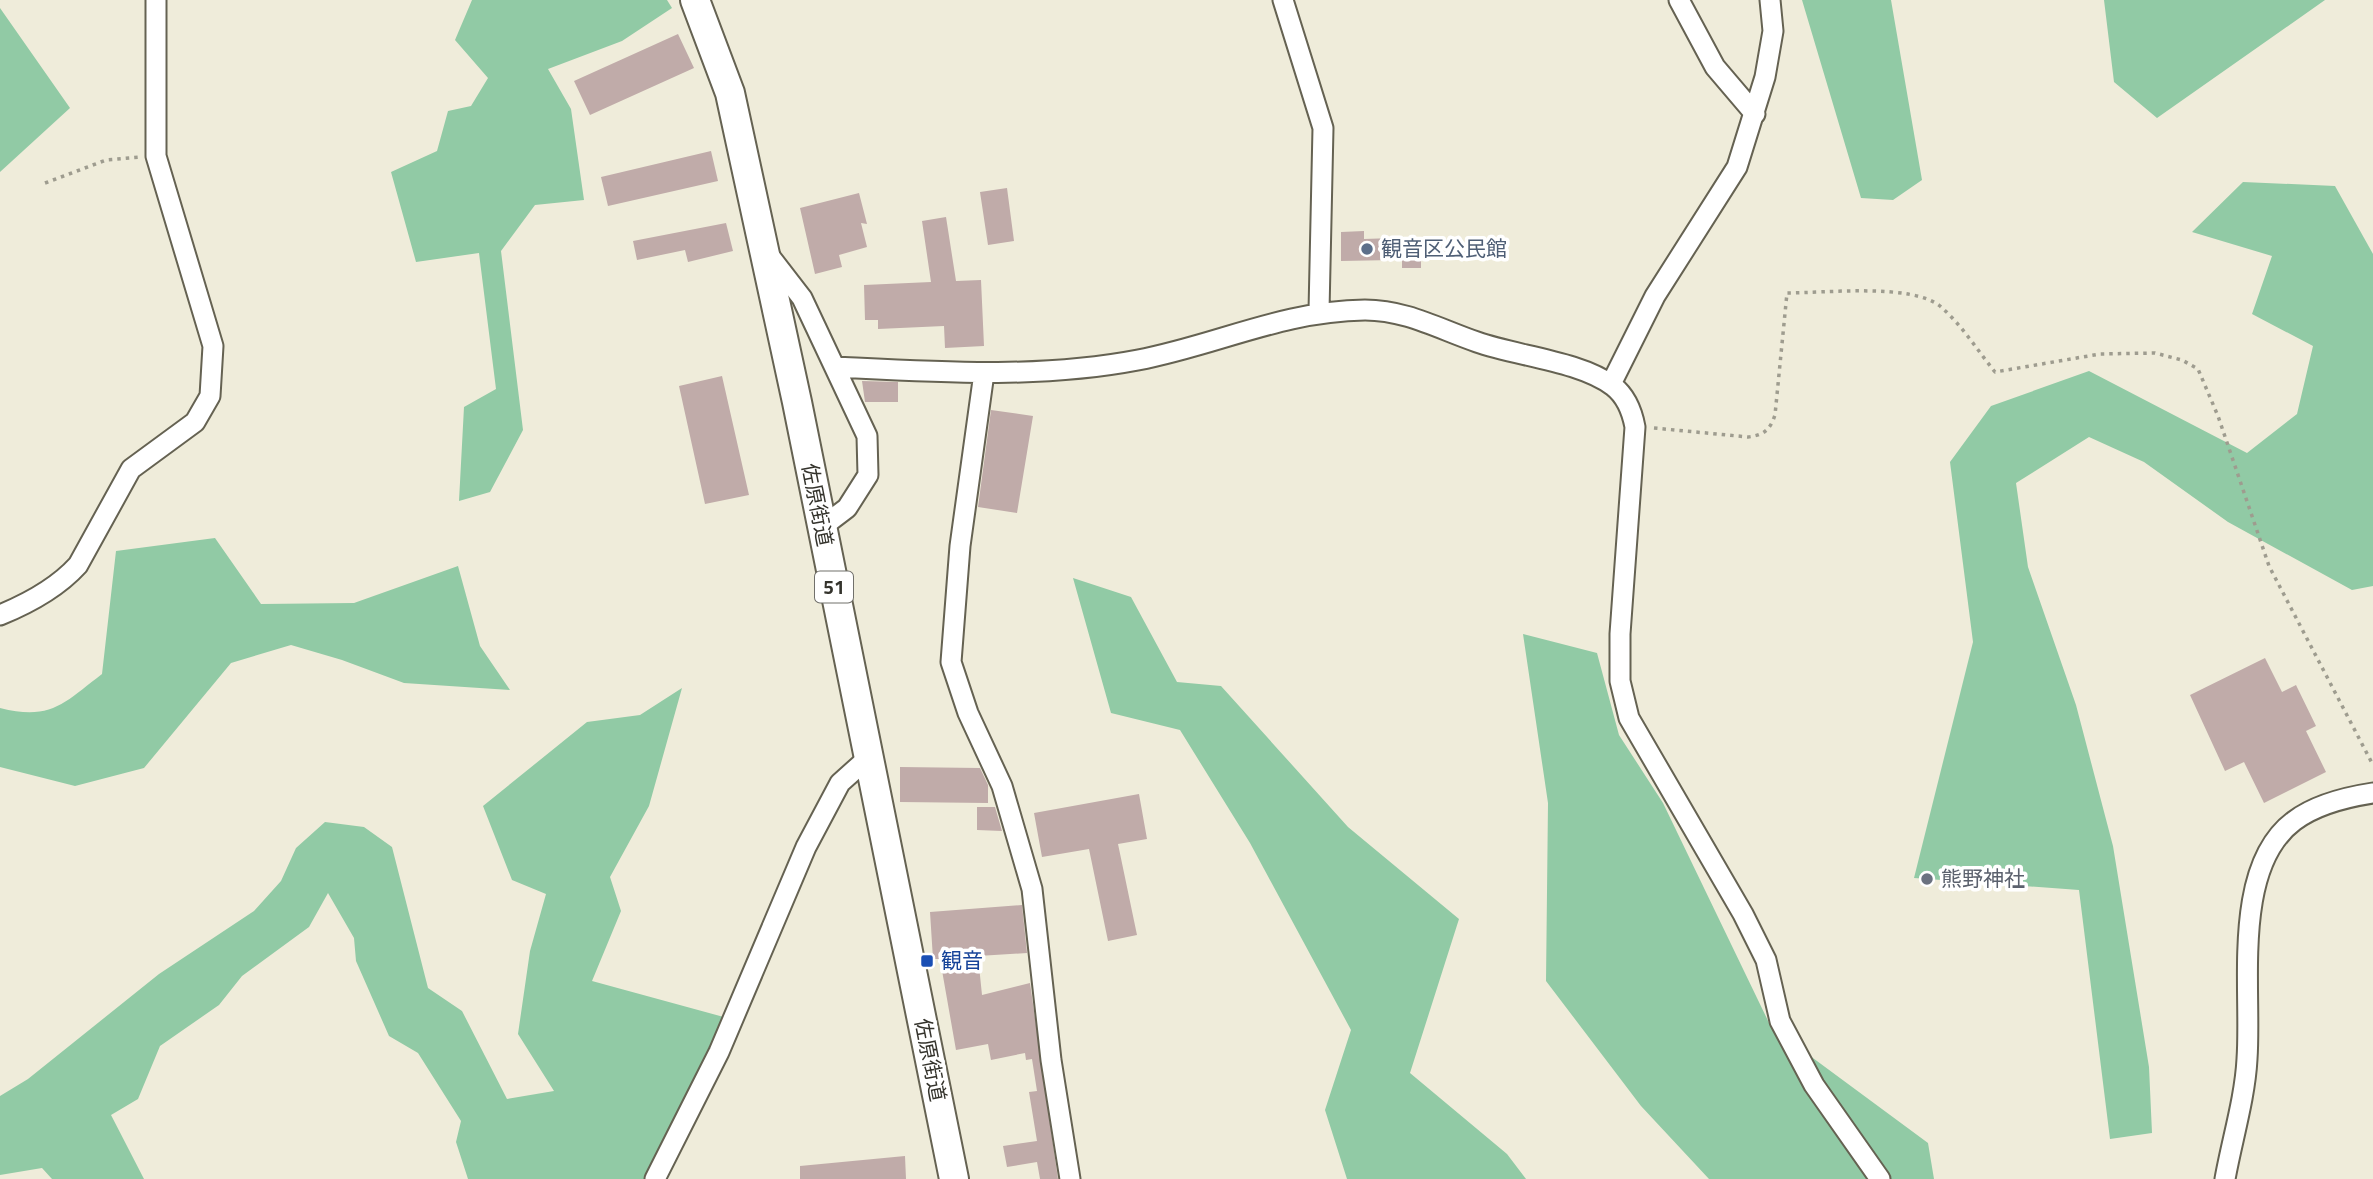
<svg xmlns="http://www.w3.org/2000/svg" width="2373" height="1179" font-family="'Titillium Web','Noto Sans JP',sans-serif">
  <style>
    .green { fill: #91caa5 }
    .building { fill: #c0aba9 }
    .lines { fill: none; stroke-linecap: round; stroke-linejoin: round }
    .minor-casing { stroke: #656252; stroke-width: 23 }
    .highway-casing { stroke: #656252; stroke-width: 32 }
    .path { stroke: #9e9c8f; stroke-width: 3.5; stroke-dasharray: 3.5 5; stroke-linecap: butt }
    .minor { stroke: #fff; stroke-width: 19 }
    .highway { stroke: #fff; stroke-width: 28 }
    .service-dot { fill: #5c6f8a; stroke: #fff; stroke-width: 2.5 }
    .worship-dot { fill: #6b7280; stroke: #fff; stroke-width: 2.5 }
    .transit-dot { fill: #1a4fb4; stroke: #fff; stroke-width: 2.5 }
    .labels { text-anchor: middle; stroke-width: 7; stroke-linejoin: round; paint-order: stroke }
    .shield { fill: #fff; stroke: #71706b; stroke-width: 2 }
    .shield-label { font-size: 19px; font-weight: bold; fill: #34332c }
    .service-label { font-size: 21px; fill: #4e5e75; stroke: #fff; text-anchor: start }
    .street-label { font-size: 21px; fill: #34332c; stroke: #fff }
    .worship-label { font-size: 21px; fill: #5b616d; stroke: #fff; text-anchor: start }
    .transit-label { font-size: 21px; fill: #164399; stroke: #fff; text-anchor: start }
  </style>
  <rect width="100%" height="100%" fill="#efecda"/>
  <path class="green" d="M472,0H667L672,8L622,41L548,69L571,109L584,200L535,205L501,251L523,430L490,492L459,501L464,407L496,389L479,253L416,262L391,172L437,151L448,111L471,106L488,78L455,40Z
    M1802,0H1891L1922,180L1893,200L1861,198Z
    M2104,0H2325L2157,118L2114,82Z
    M0,8L70,108L0,172Z
    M2243,182L2335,186L2373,254V586L2352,590L2228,522L2144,462L2089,437L2016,483L2028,567L2076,705L2113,846L2149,1067L2152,1133L2110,1139L2079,890L1914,878L1973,642L1950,462L1991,406L2089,371L2247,453L2297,414L2313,346L2252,314L2272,256L2192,232Z
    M215,538L261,604L354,603L458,566L480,646L510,690L404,683L342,660L291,645L231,663L144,768L75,786L0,767V708C51,721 64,703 102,674L116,551Z
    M1073,578L1131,597L1177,682L1221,686L1348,827L1459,919L1410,1073L1507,1154L1526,1179H1347L1325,1110L1351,1030L1250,843L1180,730L1111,713Z
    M1523,634L1597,653L1619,735L1663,803L1771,1027L1928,1143L1934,1179H1709L1641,1106L1546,981L1548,803Z
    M682,688L649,806L610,877L621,911L592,981L731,1019L655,1179H468L456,1142L461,1121L418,1053L389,1036L356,961L354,938L328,893L309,927L242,976L219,1005L160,1046L138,1099L111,1115L144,1179H52L42,1168L0,1175V1096L28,1079L159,974L254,911L281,881L296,848L325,822L364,827L392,847L428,988L462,1011L507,1099L554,1091L518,1034L530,951L546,894L512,880L483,806L587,722L640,715Z"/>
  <path class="building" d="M678,34L694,68L590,115L574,81Z
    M711,151L718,181L608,206L601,177Z
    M1007,188L1014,241L988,245L980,192Z
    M859,193L867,224L861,223L867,247L839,255L842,267L815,274L800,208Z
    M946,217L956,281L981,280L984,346L945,348L944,326L878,329V320H865L864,285L931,282L922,221Z
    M726,223L733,251L688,262L685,250L637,260L633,241Z
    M1364,231V239L1393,238V260L1341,261V232Z
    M1402,248H1421V268H1402Z
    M722,376L749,495L705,504L679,386Z
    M862,381L898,382V402H865Z
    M991,410L1033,416L1017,513L978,507Z
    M2265,658L2282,692L2296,685L2316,726L2306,731L2326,772L2264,803L2244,762L2225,771L2190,695Z
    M900,767L980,768L988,785V803L900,802Z
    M1139,794L1147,839L1118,844L1137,935L1108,941L1089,849L1042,857L1034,813Z
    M977,807H995L1002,831L977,830Z
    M1022,905L1027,953L978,956L982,995L1030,983L1058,1179H1040L1037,1162L1007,1167L1003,1146L1037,1141L1029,1092L1037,1091L1032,1059L1026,1060L1025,1053L991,1060L988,1044L956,1050L940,959H933L930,912Z
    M905,1156L906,1179H800V1166Z"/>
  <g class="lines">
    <g class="minor-casing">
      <path id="minor" d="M1283,0L1323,128L1319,311
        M1679,0L1715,67L1755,114
        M768,254L802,298L867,436L868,475L847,508L822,527
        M836,367C936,372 1039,379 1138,360C1217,345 1282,311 1365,310C1406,310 1439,329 1477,342C1516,356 1580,361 1613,386C1626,396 1632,411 1635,427L1620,634V681L1629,718L1743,914L1766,960L1780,1021L1814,1085L1880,1179
        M984,373L960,546L951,662L968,713L1002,786L1032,889L1051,1060L1070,1179
        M1611,384L1655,296L1737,167L1765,77L1773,31L1770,0
        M0,615C27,604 58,587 78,565L131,469L195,422L210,396L213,346L156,156V0
        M655,1179L719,1052L806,847L840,783L868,758
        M2225,1179C2232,1140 2245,1098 2247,1059C2252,990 2231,868 2294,821C2315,805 2347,797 2373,793"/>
    </g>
    <g class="highway-casing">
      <path id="highway" d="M695,0L730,93L797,402L954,1179"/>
    </g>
    <path class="path" d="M45,183L106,160L140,157
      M1654,428L1748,437C1764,435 1770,430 1775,415L1787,293C1825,293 1911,283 1940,306C1961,324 1978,351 1995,372L2100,354L2155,353L2182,360L2198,369L2218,416L2269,566L2373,765"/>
    <use href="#minor" class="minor"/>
    <use href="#highway" class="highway"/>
  </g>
  <circle class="service-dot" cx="1367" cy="249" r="7"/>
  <circle class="worship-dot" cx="1927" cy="879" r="7"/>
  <rect class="transit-dot" x="920" y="954" width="14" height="14" rx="3.5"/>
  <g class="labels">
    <rect class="shield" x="815" y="571.5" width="38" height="31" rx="5"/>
    <g class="shield-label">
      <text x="834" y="594">51</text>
    </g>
    <g class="service-label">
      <text x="1381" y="256">観音区公民館</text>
    </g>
    <g class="street-label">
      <text transform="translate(817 505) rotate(79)" y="7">佐原街道</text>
      <text transform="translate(930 1060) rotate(79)" y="7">佐原街道</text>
    </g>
    <g class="worship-label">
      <text x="1941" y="886">熊野神社</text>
    </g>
    <g class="transit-label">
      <text x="941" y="968">観音</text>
    </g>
  </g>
</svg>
